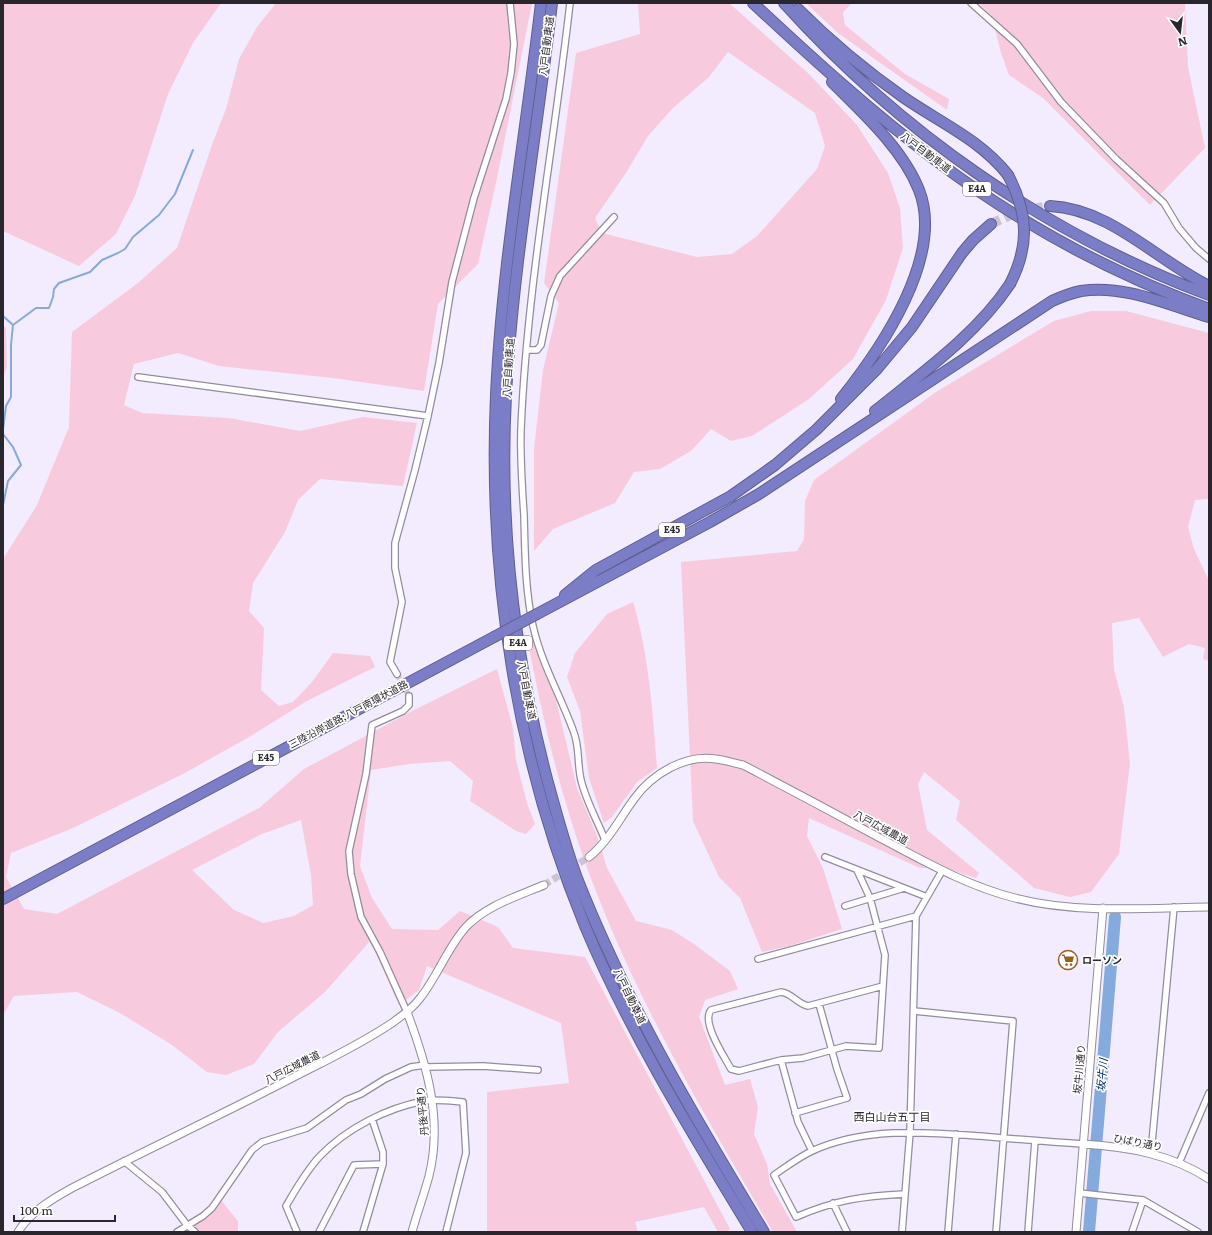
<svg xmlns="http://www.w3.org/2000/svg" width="1212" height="1235" font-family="Literata,'Noto Sans JP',serif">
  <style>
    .green { fill: #f7cbdd; fill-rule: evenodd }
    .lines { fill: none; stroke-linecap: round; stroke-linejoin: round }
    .stream { stroke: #85aade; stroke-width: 2 }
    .river { stroke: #85aade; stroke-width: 12 }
    .minor-tunnel { stroke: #cbc4d4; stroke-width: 5.5; stroke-dasharray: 5.5 3; stroke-linecap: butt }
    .tertiary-tunnel { stroke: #cbc4d4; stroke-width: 7; stroke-dasharray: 7 3.5; stroke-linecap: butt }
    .motorway-tunnel { stroke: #cbc4d4; stroke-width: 10; stroke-dasharray: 10 5; stroke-linecap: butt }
    .minor-casing { stroke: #938c9d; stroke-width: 8 }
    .tertiary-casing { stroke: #938c9d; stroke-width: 9 }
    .motorway-casing { stroke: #5e5f90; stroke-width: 12 }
    .minor { stroke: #fff; stroke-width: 5.5 }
    .tertiary { stroke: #fff; stroke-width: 7 }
    .motorway { stroke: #7b7ec6; stroke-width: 10 }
    .motorway-bridge-casing { stroke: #5e5f90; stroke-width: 12; stroke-linecap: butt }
    .motorway-bridge { stroke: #7b7ec6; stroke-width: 10 }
    .labels { text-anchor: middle; stroke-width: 3.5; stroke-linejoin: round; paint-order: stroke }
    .shield { fill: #fff; stroke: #69676c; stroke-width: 1 }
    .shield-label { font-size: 9px; font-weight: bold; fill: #29262d }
    .street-label { font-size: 10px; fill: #29262d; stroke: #fff }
    .poi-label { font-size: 10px; font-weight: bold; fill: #29262d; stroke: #fff; text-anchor: start }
    .water-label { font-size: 11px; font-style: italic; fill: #00316e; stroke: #fff }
    .neighbourhood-label { font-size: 11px; fill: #29262d; stroke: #fff }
  </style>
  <rect width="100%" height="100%" fill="#f3ebfe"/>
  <path class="green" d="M3,3H221L193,43L168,94L135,196L116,234L79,266L3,231Z
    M276,3H532L496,183L478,264L438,304L424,391L333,378L219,366L178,353L134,364L124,405L142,413L229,418L300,431L363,417L417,423L403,486L320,479L298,500L285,532L253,583L249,611L264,628L261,690L279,706L293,702L312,682L333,653L370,656L375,667L307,701L249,737L185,773L73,828L11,853L6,877L24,909L57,914L259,808L304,769L416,709L497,669L513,728L516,760L527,803L535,824L526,834L516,831L470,801L473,781L450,761L409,764L371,770L360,866L372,898L392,929L438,930L460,911L498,927L513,948L585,957L730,1229L726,1232H718L704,1207L635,1222L638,1232H487V1092L569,1083L561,1023L427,966L419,990L399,1005L370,941L325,992L278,1032L254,1064L226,1075L207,1072L172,1045L120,1013L77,992L14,996L3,1015V559L37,505L69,427L72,332L138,283L177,248L213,142L226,109L239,59L257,27ZM301,820L311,875L313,905L294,916L263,923L234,910L192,870L262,834Z
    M638,3H729L809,74L857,125L888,173L900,208L903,248L886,300L853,359L809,399L752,436L731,441L711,429L691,451L660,469L634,472L615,503L553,529L534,551V449L543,370L559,303L544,283L576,53L640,34ZM728,52L815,113L825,146L817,169L757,236L732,254L697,257L602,233L595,218L626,173L648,136L673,108L709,77Z
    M806,3H852L843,12L845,25L905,74L949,99L947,110L838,33Z
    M979,3H1185L1188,67L1205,148L1150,205L1043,98L1009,75L1001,53L992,16Z
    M1091,311H1126L1209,333V499L1195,500L1188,527L1194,549L1209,581V661L1203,659L1205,648L1189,644L1163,657L1139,618L1112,623L1114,670L1124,707L1130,763L1119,854L1091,892L1070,897L1034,888L956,820L960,801L924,772L918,784L927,830L979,873L976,878L945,868H920L809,818L807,836L823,868L842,929L789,946L762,952L740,898L719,877L693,821L681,562L797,551L804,539L805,501L814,480L936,392L1054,321Z
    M3,325L6,328L7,367L3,377Z
    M633,602C649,654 653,715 657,768L637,782L612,817L604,823L589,778L580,711L567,677L575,653L607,614Z
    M528,642H534L556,700L577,788L597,836L607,868L636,921L672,930L694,944L730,971L738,989L705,1000L699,1017L725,1085L750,1079L758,1107L754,1134L767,1164L770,1184L797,1232H773C705,1116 636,1000 589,873C561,798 543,721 528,642Z
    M220,1199L238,1221V1232H195L192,1219Z"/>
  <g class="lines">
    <path class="stream" d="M3,316L13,325
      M3,429L6,406L11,397V345L13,325L36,308H49L53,297L54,289L59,283L90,272L102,260L118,253L125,249L133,237L159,215L175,194L193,150
      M3,434L13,447L21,465L8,481L3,505"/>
    <path class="river" d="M1089,1232L1115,917"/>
    <path class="minor-tunnel" d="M397,674L409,696"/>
    <path class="tertiary-tunnel" d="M544,885L589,857"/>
    <path class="motorway-tunnel" d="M991,224L1017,212L1050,206"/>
    <g class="minor-casing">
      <path id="minor" d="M570,3C554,145 527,286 521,429C520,457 522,486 524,515C525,551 525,590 533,626C541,662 560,695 573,730C580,746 577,764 581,780C586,801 597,820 605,840
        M971,3L1017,44L1061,102L1116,159L1164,203L1179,228L1196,248L1209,259
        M527,350H537L541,345L551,296L560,276L614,217
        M138,377L428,416
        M397,674L390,662L402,602L395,568V543L415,470L428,416L439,363L452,282L474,198L506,99L511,73L514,44L510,3
        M825,857L927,897
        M845,906L904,888
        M758,959L916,916
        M914,1011L1013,1021L996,1232
        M407,1012L380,952L361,917L351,874L349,851L366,774L372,725L403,711L409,705V696
        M781,1060L739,1071L731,1069C724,1056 701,1022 711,1010L781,992C792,993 797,1004 808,1006L883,986
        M426,1067L483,1066L538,1070
        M795,1113L847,1098L837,1069L819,1004
        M812,1151L798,1122L781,1060L803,1058L846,1046L879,1048L885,955L870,898L857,870
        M1151,1153L1174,907
        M124,1161L162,1192L187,1225L195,1232
        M1179,1163L1209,1093
        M1079,1193L1143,1200L1198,1232
        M905,1194C863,1196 835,1200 796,1217L774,1175C786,1167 799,1157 812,1151C866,1127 924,1132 980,1136C1014,1139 1048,1142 1083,1144
        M833,1203L847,1232
        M177,1232L203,1216L212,1208L252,1150L262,1142L307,1128L346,1100L361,1094L385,1079L411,1067L425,1065
        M297,1232L286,1206C296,1189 306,1171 320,1156C346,1129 386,1108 424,1101C436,1099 450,1101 463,1102L466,1153L446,1232
        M319,1232L354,1165L383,1164
        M363,1232L383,1164V1152L372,1119
        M902,1232L910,1132L916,916L942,871
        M948,1232L956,1134
        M1028,1232L1035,1141
        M1132,1232L1143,1200"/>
    </g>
    <g class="tertiary-casing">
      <path id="tertiary" d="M589,857C608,842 620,818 634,799C652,774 685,754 716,759C725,760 734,763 743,765C789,789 834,813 880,838C924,861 967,886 1015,898C1077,914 1146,908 1209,907
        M407,1012C427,1065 443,1120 429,1176C424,1195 417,1213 412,1232
        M1083,1144C1128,1147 1171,1154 1209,1179
        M18,1232C30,1212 52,1199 72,1188C146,1150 221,1115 294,1077C327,1060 361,1044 392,1023C403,1015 413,1008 421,997C438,975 447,949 465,928C485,906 518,896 544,885
        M1076,1232L1103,908"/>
    </g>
    <g class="motorway-casing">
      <path id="motorway" d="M541,3C526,133 502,263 496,395C488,576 516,758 585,926C630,1033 692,1133 752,1232
        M552,3C537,134 513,263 506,395C499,524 514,654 547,779C556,812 565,846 577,878C626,1003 695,1118 764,1232
        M753,3C811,57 870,111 934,159C1017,222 1111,273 1209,309
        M784,3C900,132 1046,234 1209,295
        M798,9C830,41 866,71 903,97C939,122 981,140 1008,175
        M832,82C862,112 903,149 919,190C945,256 881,349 841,399
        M1050,206C1111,209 1156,260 1209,286
        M875,411C922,373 976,335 1010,284
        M565,595L596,570L731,496L775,465L816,430L877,369L912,327L962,253L973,240L991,224
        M537,614L710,522L759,494L1052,301C1061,297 1071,293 1081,291C1123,284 1169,305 1209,317
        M3,899L494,637"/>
    </g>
    <use href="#minor" class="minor"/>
    <use href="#tertiary" class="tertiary"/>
    <use href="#motorway" class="motorway"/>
    <g class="motorway-bridge-casing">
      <path id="motorway-bridge" d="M1008,175C1028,213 1030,245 1010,284
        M494,637L537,614"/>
    </g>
    <use href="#motorway-bridge" class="motorway-bridge"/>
  </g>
  <defs>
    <g id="supermarket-ring" transform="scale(1)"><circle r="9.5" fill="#fff" stroke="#9b601f" stroke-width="1.5"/><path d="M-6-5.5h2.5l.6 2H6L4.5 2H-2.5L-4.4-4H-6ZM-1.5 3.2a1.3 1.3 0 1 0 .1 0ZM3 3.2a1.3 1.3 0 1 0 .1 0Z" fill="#9b601f"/></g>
  </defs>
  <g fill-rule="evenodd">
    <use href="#supermarket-ring" x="1068" y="960"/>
  </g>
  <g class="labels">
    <g class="shield">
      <rect x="963" y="182" width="28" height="14" rx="3"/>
      <rect x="659" y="523" width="26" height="14" rx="3"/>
      <rect x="504" y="636" width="28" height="14" rx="3"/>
      <rect x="253" y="751" width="26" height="14" rx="3"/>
    </g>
    <g class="shield-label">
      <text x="977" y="192">E4A</text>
      <text x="672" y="533">E45</text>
      <text x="518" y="646">E4A</text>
      <text x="266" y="761">E45</text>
    </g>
    <g class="street-label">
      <text transform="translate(546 46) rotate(-83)" y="4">八戸自動車道</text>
      <text transform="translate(926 152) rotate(37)" y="4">八戸自動車道</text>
      <text transform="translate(508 368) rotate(-86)" y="4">八戸自動車道</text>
      <text transform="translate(527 690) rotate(79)" y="4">八戸自動車道</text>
      <text transform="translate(348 714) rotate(-28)" y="4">三陸沿岸道路;八戸南環状道路</text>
      <text transform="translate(881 827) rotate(28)" y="4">八戸広域農道</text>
      <text transform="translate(630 996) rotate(64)" y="4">八戸自動車道</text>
      <text transform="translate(292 1067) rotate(-27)" y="4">八戸広域農道</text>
      <text transform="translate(1079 1069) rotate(-85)" y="4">坂牛川通り</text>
      <text transform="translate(422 1111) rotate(-95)" y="4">丹後平通り</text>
      <text transform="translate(1138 1142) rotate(11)" y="4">ひばり通り</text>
    </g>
    <g class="poi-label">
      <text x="1082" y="964">ローソン</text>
    </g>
    <g class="water-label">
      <text transform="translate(1102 1075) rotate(-85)" y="4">坂牛川</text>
    </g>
    <g class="neighbourhood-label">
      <text x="892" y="1121">西白山台五丁目</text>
    </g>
  </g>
  <rect width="1212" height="1235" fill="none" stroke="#29262d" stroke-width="8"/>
  <g transform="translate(1180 32) rotate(165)" stroke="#ffffff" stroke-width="3" paint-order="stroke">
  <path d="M0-3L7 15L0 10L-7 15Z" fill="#29262d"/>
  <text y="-6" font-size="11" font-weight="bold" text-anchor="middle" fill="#29262d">N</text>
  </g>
  <path d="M14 1215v6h101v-6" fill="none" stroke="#29262d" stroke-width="2"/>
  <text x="20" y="1215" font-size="12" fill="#29262d" stroke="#ffffff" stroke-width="3" paint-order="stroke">100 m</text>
</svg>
